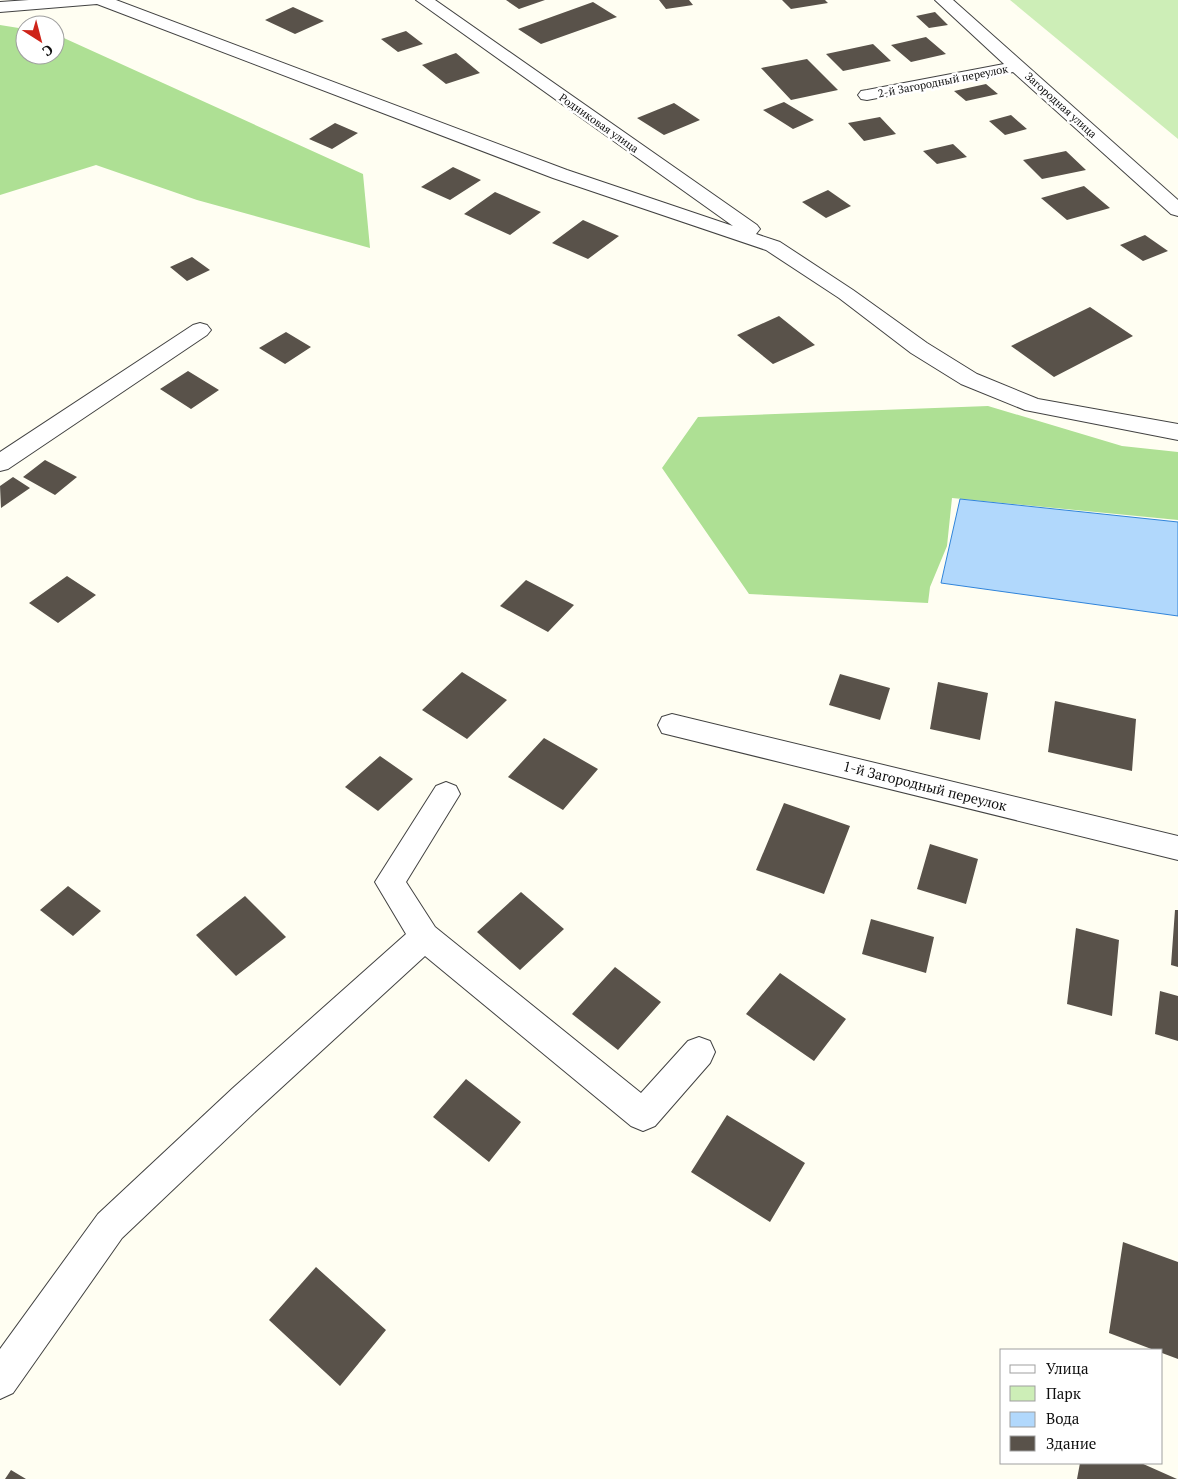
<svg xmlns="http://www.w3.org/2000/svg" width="1178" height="1479" font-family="'PT Serif',serif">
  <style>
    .green { fill: #cdeeb7 }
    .forest { fill: #aee094 }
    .water { fill: #b1d8fc; stroke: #3084da }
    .building { fill: #59524a }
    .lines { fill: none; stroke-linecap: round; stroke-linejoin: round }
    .minor-casing { stroke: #424242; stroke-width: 2 }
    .minor { fill: #fff; fill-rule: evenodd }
    .labels { text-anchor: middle; stroke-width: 5; stroke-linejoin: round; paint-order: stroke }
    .far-street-label { font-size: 11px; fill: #0f0f0f; stroke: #fff }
    .street-label { font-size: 14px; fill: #0f0f0f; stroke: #fff }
  </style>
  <rect width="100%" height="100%" fill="#fffef2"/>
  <path class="green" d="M1010,0H1178V139Z"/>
  <path class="forest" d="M0,25L25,29V55H55V34L363,174L370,248L197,200L96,165L0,195Z
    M988,406L1122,446L1178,452V520L952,498L947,546L930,587L928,603L749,594L662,468L698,417Z"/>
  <path class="water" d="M960,499L1178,522V616L941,583Z"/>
  <path class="building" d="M506,0H545L519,9Z
    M659,0H689L693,5L666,9Z
    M782,0H825L828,3L791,9Z
    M593,2L617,17L541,44L518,29Z
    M293,7L324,21L295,34L265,20Z
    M935,12L948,25L929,28L916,16Z
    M406,31L423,44L398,52L381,39Z
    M926,37L946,54L911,62L891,45Z
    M873,44L891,61L843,71L826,54Z
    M456,53L480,73L446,84L422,65Z
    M807,59L838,90L791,100L761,68Z
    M986,84L998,94L966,101L954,91Z
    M784,102L814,120L793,129L763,110Z
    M674,103L700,120L664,135L637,118Z
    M1011,115L1027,129L1005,135L989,121Z
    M880,117L896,134L864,141L848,123Z
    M335,123L358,133L332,149L309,139Z
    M953,144L967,157L937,164L923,151Z
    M1066,151L1086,170L1042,179L1023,160Z
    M453,167L481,180L450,200L421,187Z
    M1084,186L1110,208L1067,220L1041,198Z
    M828,190L851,206L826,218L802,202Z
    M495,192L541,212L510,235L464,214Z
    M583,220L619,236L588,259L552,243Z
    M1145,235L1168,251L1143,261L1120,245Z
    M192,257L210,270L187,281L170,267Z
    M1090,307L1133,336L1054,377L1011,346Z
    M779,316L815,345L773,364L737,335Z
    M286,332L311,347L285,364L259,348Z
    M188,371L219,390L191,409L160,389Z
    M45,460L77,477L55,495L23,477Z
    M13,477L30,488L1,508L0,486Z
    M67,576L96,595L58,623L29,603Z
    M526,580L574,605L548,632L500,606Z
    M462,672L507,700L467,739L422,710Z
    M840,674L890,688L880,720L829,705Z
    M938,682L988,693L980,740L930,729Z
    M1055,701L1136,719L1132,771L1048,752Z
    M544,738L598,769L563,810L508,777Z
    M380,756L413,779L378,811L345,787Z
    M784,803L850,826L824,894L756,870Z
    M930,844L978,859L966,904L917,889Z
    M68,886L101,911L73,936L40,910Z
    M521,892L564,929L520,970L477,932Z
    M245,896L286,937L236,976L196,935Z
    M1175,910H1178V967L1171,965Z
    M871,919L934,937L926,973L862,954Z
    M1076,928L1119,940L1112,1016L1067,1004Z
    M615,967L661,1002L618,1050L572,1014Z
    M780,973L846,1019L814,1061L746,1014Z
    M1160,991L1178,996V1041L1155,1034Z
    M466,1079L521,1122L489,1162L433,1117Z
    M727,1115L805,1163L770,1222L691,1172Z
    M1123,1242L1178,1262V1359L1162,1353V1350H1154L1109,1333Z
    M316,1267L386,1330L340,1386L269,1320Z
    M1080,1463H1141L1177,1479H1077Z
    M11,1470L26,1479H5Z"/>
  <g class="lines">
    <g class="minor-casing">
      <path id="minor" d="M29,0H116L567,170L733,226L416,0H435L757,225L760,229L756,234L780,242L853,290L927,343L977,374L1038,399L1178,424V440L1025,410L961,384L911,353L839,298L766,250L553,178L97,4L0,12V2Z
        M935,0H953L1178,200V216L1171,214L1013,72L867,100L861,99L858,95L861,91L867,90L1004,64Z
        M200,323L207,325L211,330L207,335L8,469L0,471V452L193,325Z
        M672,714L1178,836V860L662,733L658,725L662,717Z
        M446,782L456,786L460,794L406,882L435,927L641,1093L688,1041L699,1037L710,1041L715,1052L710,1063L655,1126L643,1131L631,1126L425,956L257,1110L122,1238L13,1393L0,1399V1349L98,1214L233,1088L406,934L375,882L436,786Z"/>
    </g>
    <use href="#minor" class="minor"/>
  </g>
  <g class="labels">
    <g class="far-street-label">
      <text transform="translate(943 81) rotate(-11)" y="4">2-й Загородный переулок</text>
      <text transform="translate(1061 105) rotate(42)" y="4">Загородная улица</text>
      <text transform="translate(599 123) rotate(35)" y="4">Родниковая улица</text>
    </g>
    <g class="street-label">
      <text transform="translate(925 786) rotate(14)" y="5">1-й Загородный переулок</text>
    </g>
  </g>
  <rect x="1000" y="1349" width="162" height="115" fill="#ffffff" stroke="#9f9f9f"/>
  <rect x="1010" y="1365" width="25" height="8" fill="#ffffff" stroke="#9f9f9f"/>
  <text x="1046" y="1374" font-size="15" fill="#0f0f0f">Улица</text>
  <rect x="1010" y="1386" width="25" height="15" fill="#cdeeb7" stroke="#9f9f9f"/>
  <text x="1046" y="1399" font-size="15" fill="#0f0f0f">Парк</text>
  <rect x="1010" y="1412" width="25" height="15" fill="#b1d8fc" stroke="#9f9f9f"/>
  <text x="1046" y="1424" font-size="15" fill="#0f0f0f">Вода</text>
  <rect x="1010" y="1436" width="25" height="15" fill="#59524a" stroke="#9f9f9f"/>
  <text x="1046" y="1449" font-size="15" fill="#0f0f0f">Здание</text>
  <g transform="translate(40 40) rotate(144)"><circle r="24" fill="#ffffff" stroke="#9f9f9f"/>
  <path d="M0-4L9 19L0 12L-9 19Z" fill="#ce2419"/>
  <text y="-8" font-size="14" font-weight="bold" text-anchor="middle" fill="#0f0f0f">С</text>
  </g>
</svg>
